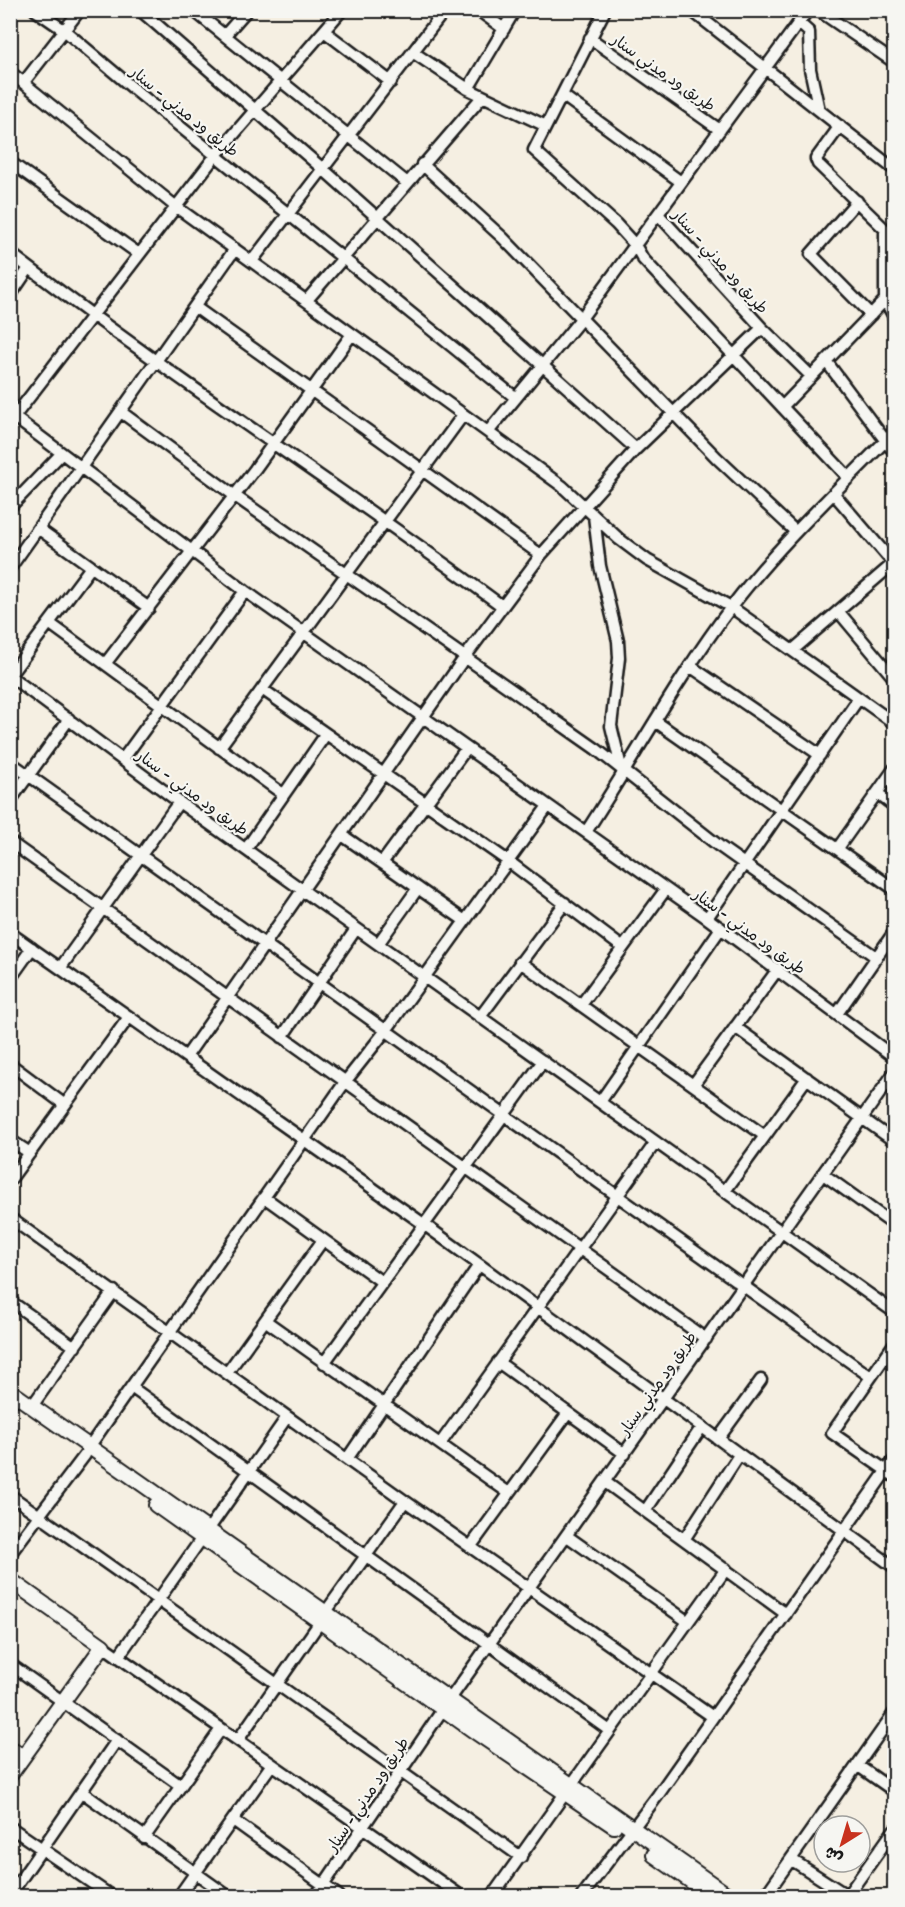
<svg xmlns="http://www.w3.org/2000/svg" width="905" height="1907" font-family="Sriracha,'Playpen Sans Arabic',sans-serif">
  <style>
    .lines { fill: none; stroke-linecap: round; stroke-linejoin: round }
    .street-casing { stroke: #1c1c1c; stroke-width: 15 }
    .secondary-casing { stroke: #1c1c1c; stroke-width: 18 }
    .street { stroke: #f6f6f2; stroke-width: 10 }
    .secondary { stroke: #f6f6f2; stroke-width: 14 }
    .labels { text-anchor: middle; stroke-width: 4.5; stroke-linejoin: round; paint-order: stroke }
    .street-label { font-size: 16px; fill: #1c1c1c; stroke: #f6f6f2 }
  </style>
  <rect width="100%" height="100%" fill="#f5efe2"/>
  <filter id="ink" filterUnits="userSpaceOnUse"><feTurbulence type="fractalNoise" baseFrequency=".0167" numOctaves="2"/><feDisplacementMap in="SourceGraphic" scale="12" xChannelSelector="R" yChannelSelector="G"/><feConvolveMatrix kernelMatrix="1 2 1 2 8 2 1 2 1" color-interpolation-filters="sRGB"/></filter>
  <g filter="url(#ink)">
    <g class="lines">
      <g class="street-casing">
        <path id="street" d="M35,10L64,30L141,95L516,398
          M140,10L324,170L636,449
          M193,10L406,182
          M478,10L504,29
          M605,10L534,150L616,224L635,245L643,259L849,478
          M691,10L894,169
          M818,10L894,62
          M799,23L809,32L810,69L819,110
          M324,31L391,82
          M225,35L247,10
          M590,38L720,130
          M414,53L468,89L546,126
          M10,72L175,206L525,459L562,486L619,539L647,560L731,607L894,723
          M24,82L80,10
          M468,89L515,10
          M562,95L681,182
          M840,126L816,159L818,164L894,238
          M10,162L139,254
          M422,164L503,238L717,458L795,531
          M857,201L811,254L871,315
          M658,214L762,328L811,376
          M885,229V300L894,317
          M10,253C170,377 340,486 502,606
          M252,261L445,10
          M10,296L29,268
          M307,300L482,97
          M195,307L541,555
          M826,361L894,452
          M782,407L885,300
          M121,412L235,496L596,749L719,846L876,957
          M10,414L245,591L707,918L894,1057
          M11,421L216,155L342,10
          M488,432L580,320L808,10
          M834,494L894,564
          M10,507L62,453
          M594,516L600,566L618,641L619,658L611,726L622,771
          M39,529L149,608
          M10,568L235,249
          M838,611L894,678
          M49,623L283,794
          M793,650L894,563
          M105,664L255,469L352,334
          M690,666L820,755
          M10,675L91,567
          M10,676L179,802L894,1312
          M262,689L508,861L622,947
          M655,721L894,889
          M219,748L463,415
          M123,759L245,591
          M10,762L871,1377
          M877,793L894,806
          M10,801L69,719
          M586,832C635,757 678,677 732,606C781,542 839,489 894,432
          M342,835L465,921
          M10,842L706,1339
          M838,848L894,769
          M246,849L326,734
          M382,863L466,749
          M707,918L859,698
          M10,933L425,1225L894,1567
          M378,944L418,888
          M520,962L765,1136
          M61,967L179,802
          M10,979L32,948
          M581,1005L666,889
          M837,1014L894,932
          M480,1017L565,903
          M735,1027L894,1141
          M282,1037L356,929
          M186,1057L465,657L541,555L636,449L762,328
          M10,1064L65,1105
          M693,1085L778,969
          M600,1102L721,928
          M10,1140L30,1153
          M823,1174L894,1225
          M10,1180L129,1017
          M725,1191L807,1078
          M264,1197L382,1282
          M10,1218L405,1501L713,1717
          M10,1301L75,1347
          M266,1321L509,1493
          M894,1344L832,1433L894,1476
          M498,1362L625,1454
          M324,1363L543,1061
          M227,1373L323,1240
          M131,1387L610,1731
          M32,1406L114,1291
          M718,1439L761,1380
          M440,1444L656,1142
          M89,1447L345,1082L387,1029L548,806
          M347,1459L479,1265
          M605,1482L786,1614
          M10,1495L521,1857
          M646,1510L701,1428
          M208,1530L287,1417
          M567,1536L687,1621
          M685,1538L739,1455
          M471,1546L568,1413
          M10,1554L85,1455
          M325,1613L405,1501
          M103,1646L461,1896
          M118,1657L202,1538
          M10,1664L181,1786
          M238,1740L320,1622
          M10,1746L25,1756
          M857,1765L894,1791
          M572,1784L726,1569
          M82,1792L228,1896
          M233,1820L339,1896
          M10,1827L111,1896
          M144,1838L221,1729
          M792,1860L848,1896
          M10,1895L117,1740
          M179,1896L272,1764
          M316,1896L443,1709L894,1073
          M492,1896L566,1792
          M582,1896L658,1795L894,1460
          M765,1896L894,1713
          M847,1896L894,1830"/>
      </g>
      <g class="secondary-casing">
        <path id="secondary" d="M10,1391L729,1896
          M156,1505L477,1733L614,1826
          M10,1580L103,1646L10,1775
          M654,1855L712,1896"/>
      </g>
      <use href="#street" class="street"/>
      <use href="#secondary" class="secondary"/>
    </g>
  </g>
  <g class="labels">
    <g class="street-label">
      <text transform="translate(664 72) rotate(35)" y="6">طريق ود مدني سنار</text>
      <text transform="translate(185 111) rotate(39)" y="6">طريق ود مدني - سنار</text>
      <text transform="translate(721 261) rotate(48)" y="6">طريق ود مدني - سنار</text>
      <text transform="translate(193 792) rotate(36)" y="6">طريق ود مدني - سنار</text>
      <text transform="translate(750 931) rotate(36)" y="6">طريق ود مدني - سنار</text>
      <text transform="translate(657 1383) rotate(-55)" y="6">طريق ود مدني سنار</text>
      <text transform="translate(367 1794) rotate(-56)" y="6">طريق ود مدني - سنار</text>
    </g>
  </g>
  <rect width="905" height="1907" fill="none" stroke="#f6f6f2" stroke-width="36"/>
  <rect x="18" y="18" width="869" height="1871" fill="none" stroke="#1c1c1c" stroke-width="2" filter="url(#ink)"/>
  <g transform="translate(842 1844) rotate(217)"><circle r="28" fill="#f6f6f2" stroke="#9f9f9c" stroke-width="1.5"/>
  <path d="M0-4.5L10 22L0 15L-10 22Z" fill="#c8321e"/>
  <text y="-9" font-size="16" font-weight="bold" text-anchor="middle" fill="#1c1c1c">ش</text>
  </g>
</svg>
